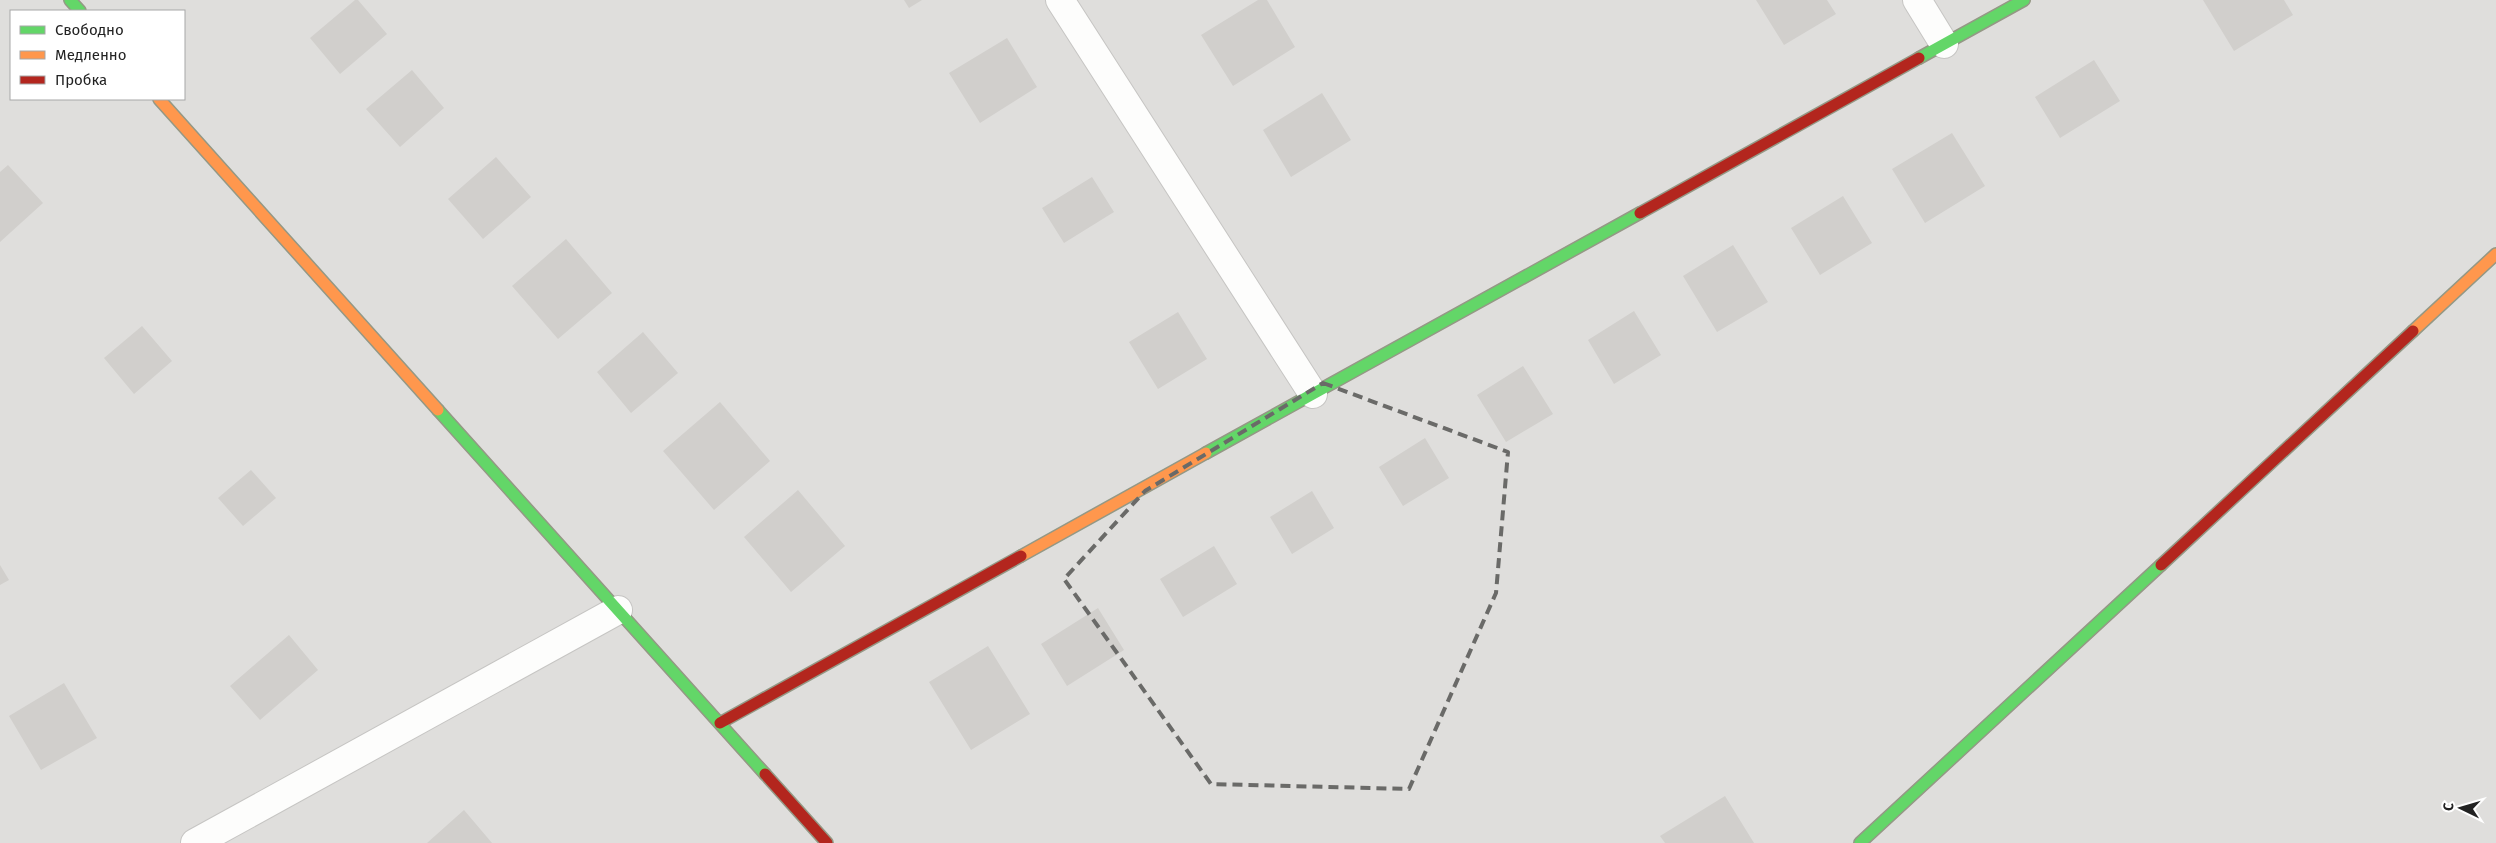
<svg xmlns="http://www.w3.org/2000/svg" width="2496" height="843" font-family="'Fira Sans',sans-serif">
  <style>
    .residential { fill: #dfdedc; fill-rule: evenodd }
    .building { fill: #d1cfcc }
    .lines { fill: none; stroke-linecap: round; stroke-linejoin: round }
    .street-casing { stroke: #c6c5c3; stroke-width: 30 }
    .fast-casing { stroke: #949885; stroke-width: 14 }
    .slow-casing { stroke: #949885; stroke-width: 14 }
    .jam-casing { stroke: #949885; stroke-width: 14 }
    .street { stroke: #fdfdfc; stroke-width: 28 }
    .fast { stroke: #63d668; stroke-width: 11 }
    .slow { stroke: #ff974d; stroke-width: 11 }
    .jam { stroke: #b3261e; stroke-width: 11 }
    .marked { fill: none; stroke: #6a6a68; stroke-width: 4; stroke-dasharray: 10 6; stroke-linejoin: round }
  </style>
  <rect width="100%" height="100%" fill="#f0efeb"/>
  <path class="residential" d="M0,0H2496V843H0ZM11,11H184V99H11Z"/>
  <path class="building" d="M355,0H358L387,34L340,74L310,38Z
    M904,0H922L909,8Z
    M1258,0H1267L1295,47L1233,86L1201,35Z
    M1756,0H1827L1836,14L1784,45Z
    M2203,0H2284L2293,15L2234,51Z
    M1007,38L1037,87L980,123L949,73Z
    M2094,60L2120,101L2060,138L2035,97Z
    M412,70L444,108L400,147L366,109Z
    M1322,93L1351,140L1291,177L1263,130Z
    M1952,133L1985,186L1925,223L1892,169Z
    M496,157L531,197L483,239L448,199Z
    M8,165L43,203L0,242V172Z
    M1092,177L1114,212L1064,243L1042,208Z
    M1843,196L1872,243L1820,275L1791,228Z
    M566,239L612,293L558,339L512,286Z
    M1733,245L1768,302L1717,332L1683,276Z
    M1634,311L1661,355L1614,384L1588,340Z
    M1178,312L1207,359L1158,389L1129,342Z
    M142,326L172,361L134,394L104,358Z
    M643,332L678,373L631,413L597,372Z
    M1523,366L1553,414L1506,442L1477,395Z
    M720,402L770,461L714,510L663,451Z
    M1425,438L1449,478L1403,506L1379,467Z
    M251,470L276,498L243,526L218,498Z
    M798,490L845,546L791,592L744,537Z
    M1312,491L1334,528L1292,554L1270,517Z
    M1214,546L1237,584L1183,617L1160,579Z
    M0,565L9,580L0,585Z
    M1098,608L1124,650L1067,686L1041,644Z
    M289,635L318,670L260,720L230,686Z
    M988,646L1030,714L971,750L929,682Z
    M64,683L97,738L41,770L9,716Z
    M1725,796L1754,843H1665L1660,836Z
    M464,810L492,843H427Z"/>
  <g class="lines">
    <g class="street-casing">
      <path id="street" d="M1060,0L1313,394
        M1917,0L1944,44
        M195,843L618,610"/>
    </g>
    <g class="fast-casing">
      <path id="fast" d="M70,0L80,11
        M1919,58L2024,0
        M438,410L765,774
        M1206,453L1640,213
        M1860,843L2161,565"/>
    </g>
    <g class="slow-casing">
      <path id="slow" d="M159,99L438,410
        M2413,331L2496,254
        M1021,556L1206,453"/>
    </g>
    <g class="jam-casing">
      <path id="jam" d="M1640,213L1919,58
        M2161,565L2413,331
        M720,723L1021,556
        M765,774L827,843"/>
    </g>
    <use href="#street" class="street"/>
    <use href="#fast" class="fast"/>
    <use href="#slow" class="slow"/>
    <use href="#jam" class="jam"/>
  </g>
  <path class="marked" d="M1323,383L1508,452L1496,593L1409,789L1211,784L1064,579L1145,491Z"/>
  <rect x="10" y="10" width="175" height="90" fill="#ffffff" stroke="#a7a7a7"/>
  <rect x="20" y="26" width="25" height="8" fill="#63d668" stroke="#a7a7a7"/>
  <text x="55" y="35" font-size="15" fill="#222222">Свободно</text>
  <rect x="20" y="51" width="25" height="8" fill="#ff974d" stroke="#a7a7a7"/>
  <text x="55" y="60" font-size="15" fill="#222222">Медленно</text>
  <rect x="20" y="76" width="25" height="8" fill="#b3261e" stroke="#a7a7a7"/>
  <text x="55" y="85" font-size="15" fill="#222222">Пробка</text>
  <g transform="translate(2461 808) rotate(275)" stroke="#ffffff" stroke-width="4" paint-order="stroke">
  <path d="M0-4L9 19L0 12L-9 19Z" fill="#222222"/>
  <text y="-8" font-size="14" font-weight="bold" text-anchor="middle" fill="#222222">С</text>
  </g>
</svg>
